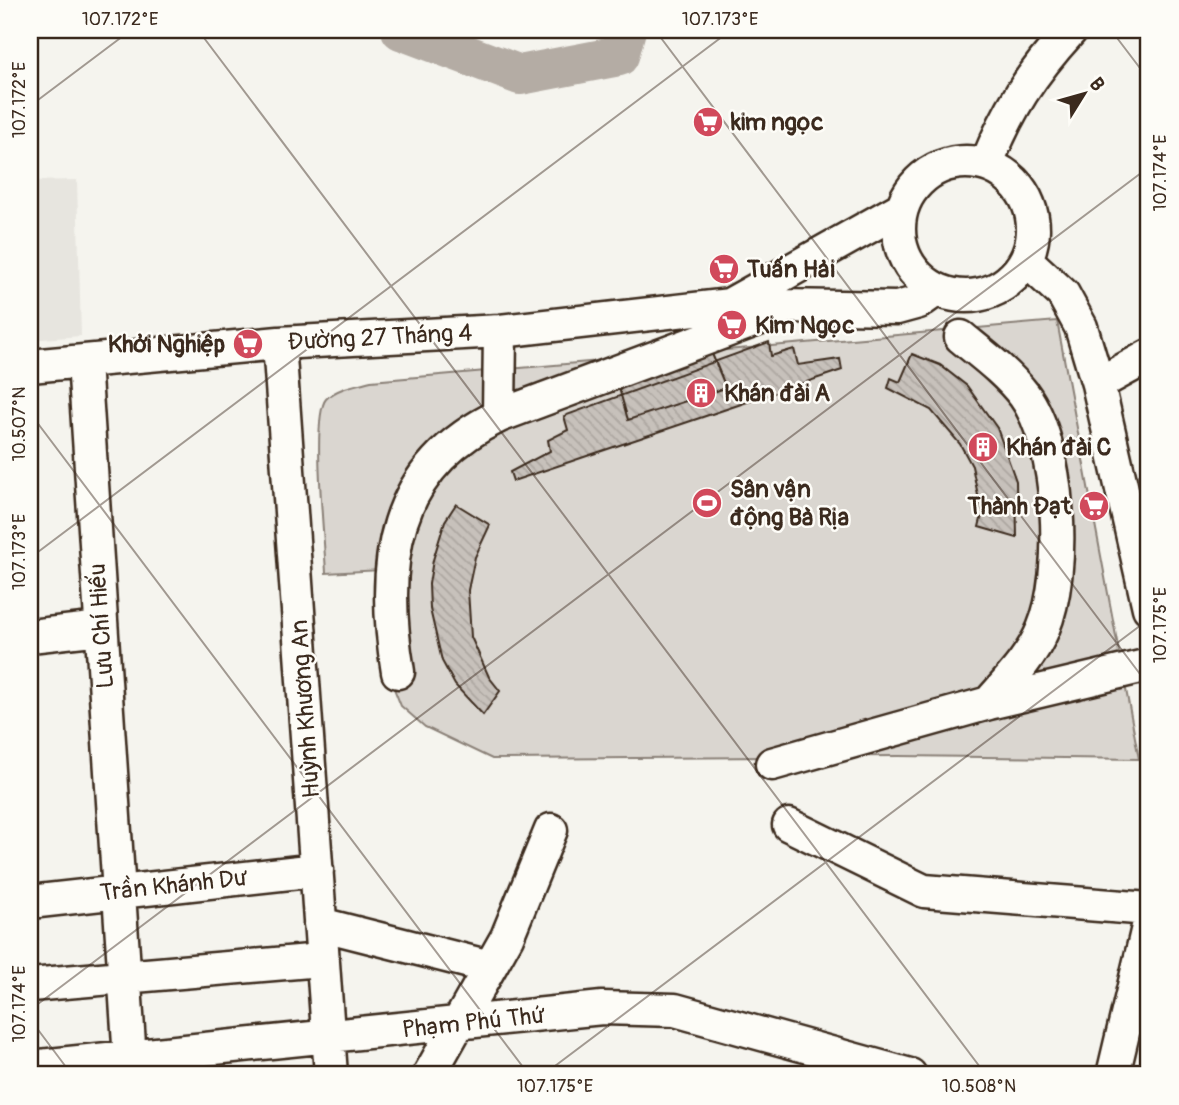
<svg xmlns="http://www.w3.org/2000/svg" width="1179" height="1105" font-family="Pangolin,sans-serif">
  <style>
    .built { fill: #e7e5df }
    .grass { fill: #dad6d0; stroke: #8a8077; stroke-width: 2 }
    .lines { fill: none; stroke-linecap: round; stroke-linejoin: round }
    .river { stroke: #b4aca4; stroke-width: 40 }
    .building { fill: url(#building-back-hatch); stroke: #3b2a1e; stroke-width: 2 }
    .minor-casing { stroke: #3b2a1e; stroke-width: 37 }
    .minor { stroke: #fdfcf7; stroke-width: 32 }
    .ticks { fill: none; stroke: #3b2a1e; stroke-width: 2; stroke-opacity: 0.45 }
    .labels { text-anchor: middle; stroke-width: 5; stroke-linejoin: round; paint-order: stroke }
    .poi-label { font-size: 24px; font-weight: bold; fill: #3b2a1e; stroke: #fdfcf7; text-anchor: start }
    .street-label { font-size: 24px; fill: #3b2a1e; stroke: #fdfcf7 }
    .neatline { fill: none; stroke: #3b2a1e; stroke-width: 2.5 }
    .ticks-label { font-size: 18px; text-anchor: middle; fill: #3b2a1e }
  </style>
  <defs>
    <pattern id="building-back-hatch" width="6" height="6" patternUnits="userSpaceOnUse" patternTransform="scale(1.75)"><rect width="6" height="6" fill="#c7c1bb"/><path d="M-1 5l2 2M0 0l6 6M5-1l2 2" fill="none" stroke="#aca6a0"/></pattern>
  </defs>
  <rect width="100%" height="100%" fill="#f5f4ee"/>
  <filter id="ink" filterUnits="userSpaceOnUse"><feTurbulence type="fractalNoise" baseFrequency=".0143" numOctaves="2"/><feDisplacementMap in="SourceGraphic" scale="14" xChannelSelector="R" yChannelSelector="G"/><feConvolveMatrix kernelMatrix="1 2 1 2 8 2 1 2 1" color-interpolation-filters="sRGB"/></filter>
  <g filter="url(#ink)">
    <path class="built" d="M77,180L81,336L30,340V181Z"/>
    <path class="grass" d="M1057,321L1139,759L898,756L492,759L425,727L401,706L387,671L381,570L326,573C325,545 311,416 326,399C337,388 356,385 371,381Z"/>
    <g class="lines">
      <path class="river" d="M401,30L520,75L619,56L626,30"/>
    </g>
    <path class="building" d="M706,339L726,388L628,420L613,367Z
      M769,342L771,356L794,349L798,365L840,359L842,370L513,481L510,472L550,451L548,440L568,430L564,416Z
      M912,354L940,365L967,386L997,428L1016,481L1017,538L979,527L982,515L972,466L960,444L931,410L888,388L891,378L900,382Z
      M456,504L490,525L475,557L468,590L471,637L489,677L500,691L483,715L455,685L442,661L430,609L429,584L433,560L445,521Z"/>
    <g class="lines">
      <g class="minor-casing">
        <path id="minor" d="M899 229a67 67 0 1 1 134 0a67 67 0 1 1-134 0Z
          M986,165C1009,108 1030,75 1071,30
          M1026,260L1063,294L1081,327L1098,384L1149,608
          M731,304L902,208
          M961,337C983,355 1006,372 1024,395C1061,445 1067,573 1043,629C1031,658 1009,680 989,703
          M279,343L331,1075
          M84,362L131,1075
          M30,366L279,343L500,331L730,305L897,308L919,302L936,290
          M1098,384L1149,356
          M499,416L500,331
          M30,636L101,628
          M398,672C380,564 390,468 499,416L777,312
          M772,764L989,703L1149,665
          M789,825L924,891L1149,909
          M30,902L317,870
          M320,924L490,967
          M30,985L321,960
          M30,1067L602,1008L675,1010L910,1075
          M429,1075L507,937L551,830
          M1113,1075L1149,923"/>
      </g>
      <use href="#minor" class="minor"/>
    </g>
  </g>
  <path class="ticks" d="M198,30L986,1075M655,30L1149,686M1111,30L1149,80M30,106L131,30M30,413L529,1075M30,558L731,30M30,1010L1149,167M30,1019L72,1075M543,1075L1149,619M1143,1075L1149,1071"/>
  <defs>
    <g id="supermarket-disc" transform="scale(1.575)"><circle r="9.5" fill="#d1495b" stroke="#fdfcf7"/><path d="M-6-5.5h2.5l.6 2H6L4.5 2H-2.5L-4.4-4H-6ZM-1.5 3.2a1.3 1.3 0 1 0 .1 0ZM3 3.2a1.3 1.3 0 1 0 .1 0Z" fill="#fff"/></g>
    <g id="building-disc" transform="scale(1.575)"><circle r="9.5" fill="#d1495b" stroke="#fdfcf7"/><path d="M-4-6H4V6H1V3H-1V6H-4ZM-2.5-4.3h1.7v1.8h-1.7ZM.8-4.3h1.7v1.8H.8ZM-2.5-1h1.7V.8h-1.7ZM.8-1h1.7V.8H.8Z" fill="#fff"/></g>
    <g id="stadium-disc" transform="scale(1.575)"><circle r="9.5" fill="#d1495b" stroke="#fdfcf7"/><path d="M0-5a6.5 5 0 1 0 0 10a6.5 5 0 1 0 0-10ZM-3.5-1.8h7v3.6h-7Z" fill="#fff"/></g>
  </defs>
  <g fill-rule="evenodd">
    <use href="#supermarket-disc" x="708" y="122"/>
    <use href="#supermarket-disc" x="724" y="269"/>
    <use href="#supermarket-disc" x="732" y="325"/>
    <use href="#supermarket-disc" x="248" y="344"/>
    <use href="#building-disc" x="701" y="393"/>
    <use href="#building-disc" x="983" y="447"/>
    <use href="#stadium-disc" x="707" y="503"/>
    <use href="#supermarket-disc" x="1094" y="506"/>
  </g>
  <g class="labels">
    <g class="poi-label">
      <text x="731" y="130">kim ngọc</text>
      <text x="747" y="277">Tuấn Hải</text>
      <text x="755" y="333">Kim Ngọc</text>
      <text x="225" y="352" text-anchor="end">Khởi Nghiệp</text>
      <text x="724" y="401">Khán đài A</text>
      <text x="1006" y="455">Khán đài C</text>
      <text x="730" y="497">Sân vận<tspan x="730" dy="28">động Bà Rịa</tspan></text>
      <text x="1071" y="514" text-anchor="end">Thành Đạt</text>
    </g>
    <g class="street-label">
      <text transform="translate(380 337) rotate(-3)" y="8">Đường 27 Tháng 4</text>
      <text transform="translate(101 626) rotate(-94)" y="8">Lưu Chí Hiếu</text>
      <text transform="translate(305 709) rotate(-94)" y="8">Huỳnh Khương An</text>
      <text transform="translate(173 885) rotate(-6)" y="8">Trần Khánh Dư</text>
      <text transform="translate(474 1022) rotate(-6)" y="8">Phạm Phú Thứ</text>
    </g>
  </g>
  <rect width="1179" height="1105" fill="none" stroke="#fdfcf7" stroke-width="77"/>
  <g transform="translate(1084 94) rotate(53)" stroke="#fdfcf7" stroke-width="5" paint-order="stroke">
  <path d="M0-5L12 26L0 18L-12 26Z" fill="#3b2a1e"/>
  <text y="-10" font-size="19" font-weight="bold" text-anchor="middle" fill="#3b2a1e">B</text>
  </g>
  <rect x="38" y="38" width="1102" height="1028" class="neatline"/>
  <g class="ticks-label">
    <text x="120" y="25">107.172°E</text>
    <text x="720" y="25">107.173°E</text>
    <text transform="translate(19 100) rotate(-90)" y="6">107.172°E</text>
    <text transform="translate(1160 173) rotate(-90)" y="6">107.174°E</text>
    <text transform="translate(19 424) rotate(-90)" y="6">10.507°N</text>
    <text transform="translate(19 552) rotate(-90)" y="6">107.173°E</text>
    <text transform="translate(1160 625) rotate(-90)" y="6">107.175°E</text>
    <text transform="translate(19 1004) rotate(-90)" y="6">107.174°E</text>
    <text x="555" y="1092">107.175°E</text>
    <text x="979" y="1092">10.508°N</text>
  </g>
</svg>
